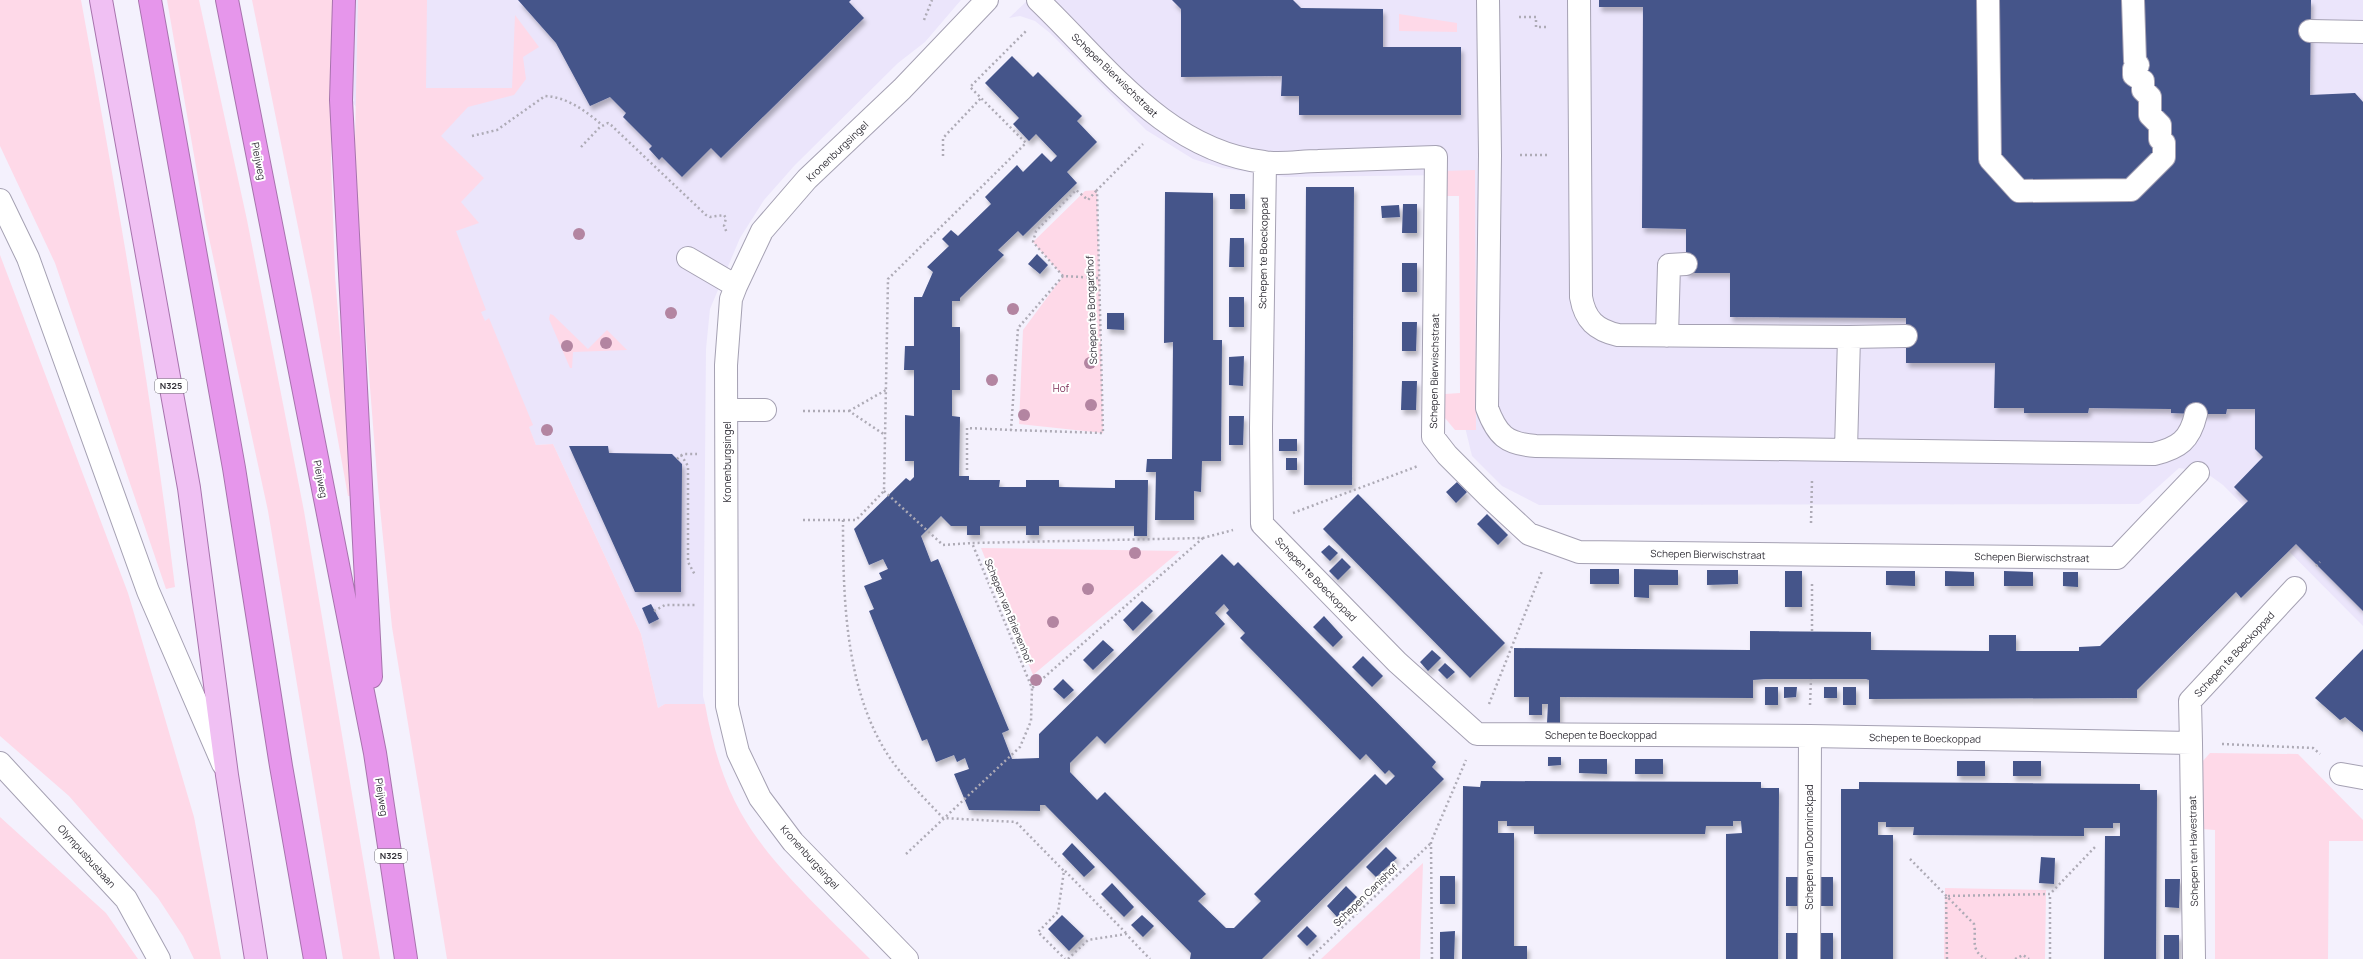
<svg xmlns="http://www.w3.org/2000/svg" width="2363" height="959" font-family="Manrope,sans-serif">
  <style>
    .built { fill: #ebe5fb }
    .green { fill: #fed9e8 }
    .building { fill: #44548a; fill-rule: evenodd; filter: url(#shadow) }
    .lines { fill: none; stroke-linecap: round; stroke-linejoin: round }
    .minor-casing { stroke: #a5a1b3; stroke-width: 24 }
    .major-casing { stroke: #a773ad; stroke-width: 24 }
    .highway-casing { stroke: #a773ad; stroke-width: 24 }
    .path { stroke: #aeabb6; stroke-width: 2.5; stroke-dasharray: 2 3; stroke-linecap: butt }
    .minor { stroke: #fff; stroke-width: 22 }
    .major { stroke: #f0c0f3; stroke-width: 22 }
    .highway { stroke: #e696eb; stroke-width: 22 }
    .tree { fill: #b385a1 }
    .labels { text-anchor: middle; stroke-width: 4; stroke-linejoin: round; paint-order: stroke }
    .shield { fill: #fff; stroke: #706f74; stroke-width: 1 }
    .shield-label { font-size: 9px; font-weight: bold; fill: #333139 }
    .street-label { font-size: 10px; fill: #333139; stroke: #fff }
    .park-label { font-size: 10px; fill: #7d2d55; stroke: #fff }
  </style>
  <defs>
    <filter id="shadow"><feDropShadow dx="2.5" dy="4.5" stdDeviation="2" flood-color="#0004"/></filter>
  </defs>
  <rect width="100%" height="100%" fill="#f4f1fd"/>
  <path class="built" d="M297,0H961L925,42L898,63L795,165L764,200L740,238L710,309L706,349L703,696L705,704H665L658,708L641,634L553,444L536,445L470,286L451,233L301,34Z
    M1028,0H2363V626L2223,485L2205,472L2179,468L2139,504L1539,505L1502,486L1472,456L1464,423L1468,194L1451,175L1285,177L1222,168L1193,159L1146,130L1050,33L1035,21L1020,16L1009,18Z"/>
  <path class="green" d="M0,0H81C117,195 151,391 175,587L166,589L55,263L0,146Z
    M167,0H199L247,220L304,511L380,959H343L268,511L206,224Z
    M252,0H335L331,161L335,276L353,496H348L312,296Z
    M358,0H427L426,88H512L515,15L539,47L523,57L526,79L514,95L468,107L441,136L484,178L461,202L479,223L456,231L486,310L481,312L485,321L489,318L533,425L529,427L536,445L553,444L641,634L658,708L665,704H705C712,743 722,779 741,813C770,865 828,916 870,959H447L392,627L378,488L354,186Z
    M1399,14L1457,23V32L1399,31Z
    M1475,170L1476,430H1455L1445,418V394L1460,393L1459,196H1444V171Z
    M1097,190L1103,433L1019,424L1023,330L1063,276L1033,242L1085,191Z
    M0,255L128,593L194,817L221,959H194L183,936L158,898L69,796L0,736Z
    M550,314L553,315L588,349L607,330L627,350L573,352L572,368H570L549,319Z
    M981,548L1180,551L1033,675Z
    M2210,753L2298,754L2363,820V841H2329L2328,959H2215V830L2202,829V762Z
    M0,817L106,913L138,959H0Z
    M1423,863L1420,959H1321Z
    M1945,888L2046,890L2045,959H1944Z"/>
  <path class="building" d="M518,0H851L849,2L864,18L721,158L711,148L682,177L662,157L659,160L649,149L652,146L623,117L626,113L610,97L590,106L556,43Z
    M1172,0H1293L1301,8L1383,9V47H1461V115H1299V96H1281L1282,76L1181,77V9Z
    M1599,0H2311L2310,95L2355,93L2363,102V611L2296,544L2241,598L2236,592L2137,690V698L1869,699V680L1866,679H1765L1753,680V698L1560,697V723H1547L1548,704H1542V715H1529V697H1514V648L1750,650V631L1871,632V650L1989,651V635H2016V651H2079V647L2100,646L2248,501L2234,487L2263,457L2255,449V409H2227L2226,414H2196L2171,413V409L2089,408L2088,413H2024V408H1994L1995,363H1906V318L1730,317V273H1686V229L1642,228L1643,7H1599Z
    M1012,56L1033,77L1038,72L1082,116L1077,121L1097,142L1067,172L1077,183L1023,236L1018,231L998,250L1004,255L960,298V301H952V327H960V390H952V416L960,417L959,476H969V480H1000L999,487H1026V480H1059V487L1115,488V480H1148L1147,536H1134V526H1039V535H1026V526H980V535H967V526H951L941,516L921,536L931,562L938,559L1009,730L1002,733L1012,759L1039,758V734L1222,554L1234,566L1238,562L1436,762L1432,767L1444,779L1262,959H1190L1191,953L1045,805H1040V811L969,810L954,774L969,769L965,758L957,762L954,755L936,762L927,739L922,741L869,611L874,609L864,586L882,579L879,573L888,569L883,559L869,565L854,529L906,478L910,481L914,477V461H905V415L914,416V370H904L905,346H914V297H922L933,272L927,267L949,246L942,239L951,230L958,236L991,204L985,197L1017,165L1023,172L1042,153L1051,162L1057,156L1036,134L1029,141L1013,124L1019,118L985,83ZM1224,604L1229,610L1226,613L1245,633L1240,638L1360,760L1366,754L1385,774L1389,770L1395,776L1386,785L1375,774L1254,894L1261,901L1234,928H1226L1198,901L1206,894L1105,792L1097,800L1070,772V763L1097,736L1105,744L1225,624L1215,613Z
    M1306,187H1354L1352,485H1304Z
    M1165,192L1213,193V340H1222L1221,461H1202L1201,492L1194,491V520H1155L1156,472H1146L1147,459H1172L1173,342L1164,343Z
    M1230,194H1245V209H1230Z
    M1403,204H1417V233H1402Z
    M1399,205L1400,217L1382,218L1381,206Z
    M1230,238H1244V267H1229Z
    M1037,254L1048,265L1040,274L1028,264Z
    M1402,263H1417V292H1402Z
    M1229,297H1244V327H1229Z
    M1107,313H1124V330L1107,329Z
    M1402,322H1417L1416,351H1402Z
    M1244,356L1243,386L1229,385V357Z
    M1402,381H1417L1416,410H1401Z
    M1229,416H1244L1243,445H1229Z
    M1279,439H1297V451H1279Z
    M569,446H608L609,453L672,454L682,464L681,592H635Z
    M1286,458H1297V470H1286Z
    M1457,482L1467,492L1456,503L1446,492Z
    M1358,494L1505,643L1470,678L1323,529Z
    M1487,514L1508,535L1498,545L1477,524Z
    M1329,545L1338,553L1330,561L1321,552Z
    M1342,558L1351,567L1338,580L1329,571Z
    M1590,569H1619V584H1590Z
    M1634,569L1678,570V585H1649V598L1634,597Z
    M1707,570H1738V584L1707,585Z
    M1785,571H1802V607H1785Z
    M1886,571H1915V586L1886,585Z
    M1945,571L1974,572V586H1945Z
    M2004,571L2033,572V586H2004Z
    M2063,572H2078V587L2063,586Z
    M1142,601L1153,611L1133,631L1123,620Z
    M651,604L659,619L649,624L642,608Z
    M1324,616L1343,637L1333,647L1313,627Z
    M1103,640L1114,650L1093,670L1083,660Z
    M2363,649V732L2345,717L2340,720L2315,698Z
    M1432,650L1441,658L1428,671L1420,662Z
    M1363,656L1383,676L1372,687L1352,667Z
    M1445,663L1455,672L1447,679L1438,670Z
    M1063,679L1074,690L1064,699L1053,689Z
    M1765,687H1778V705H1765Z
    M1784,687H1797L1796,697L1784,698Z
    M1824,687H1837V698H1824Z
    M1843,687H1856V705H1843Z
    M1548,757H1561V765L1548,766Z
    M1579,759H1607V774L1579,773Z
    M1635,759H1663V774H1635Z
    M1957,761H1985V776H1957Z
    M2013,761H2041V776H2013Z
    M1481,781L1761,782V788H1779L1778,959H1726V834L1742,833L1741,821H1733V826H1706L1705,834H1534V826H1507V821H1498V833H1514V946H1527V959H1462L1463,786L1480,787Z
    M1859,782L2140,784V790H2157L2156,959H2104L2105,836H2120V823H2113V828H2084V836L1913,835L1914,827H1886V822H1878V835H1893V959H1841V789H1859Z
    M1072,843L1095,867L1084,877L1062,854Z
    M1386,847L1397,858L1376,877L1366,867Z
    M2041,857L2055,858L2054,884L2039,883Z
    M1440,876H1455V904H1440Z
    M1786,877H1798V906H1786Z
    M1821,877H1833V906H1821Z
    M2165,879H2180L2179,908L2165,907Z
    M1112,883L1134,907L1124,917L1101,894Z
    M1346,886L1357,897L1337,917L1327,906Z
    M1062,915L1084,936L1069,951L1048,929Z
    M1142,915L1154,926L1143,937L1131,925Z
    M1307,926L1317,936L1307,946L1297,936Z
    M1455,931L1454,959H1440V932Z
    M1786,933H1798V959H1786Z
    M1821,933H1833V959H1821Z
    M2164,935H2179V959H2164Z"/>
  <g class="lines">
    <g class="minor-casing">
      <path id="minor" d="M1038,0C1104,63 1166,151 1264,162C1281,165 1301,161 1318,161C1358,160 1397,158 1436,157L1433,437L1447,455L1488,496L1529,534L1579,552L2117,558L2198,473
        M1488,0L1490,155L1487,408C1497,435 1506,444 1536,446L1846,450L1849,337L1618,335C1596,330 1585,320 1581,297L1579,0
        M1988,0L1990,159L2019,191L2131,190L2164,157V143L2160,139V125L2150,115V97L2143,90V81L2134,75V69L2138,65L2135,61L2133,0
        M2310,31L2363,32
        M1265,163L1261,428L1262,524L1397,662L1477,734L1810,736L2191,743L2190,701L2295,588
        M0,200L28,258L148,591L223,764
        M688,258L736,286
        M1667,336L1669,265L1686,264
        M1849,337L1906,336
        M727,410H765
        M1846,450L2154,454C2179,448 2190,440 2196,414
        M2191,743L2194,959
        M0,763L126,899L159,959
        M2341,774L2363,778
        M907,959L793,842L760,798L738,752L727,706L726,365L731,299L736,286L762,231L807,179L902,89L987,0
        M1809,959L1810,736"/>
    </g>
    <g class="major-casing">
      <path id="major" d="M101,0L189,488L227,775L256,959"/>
    </g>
    <g class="highway-casing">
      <path id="highway" d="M150,0L234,468L281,766L315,959
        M227,0L375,753L406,959
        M344,0L341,100L371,677"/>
    </g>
    <path class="path" d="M1519,17H1536V27H1549
      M924,20L932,0
      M472,136L497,130L545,96C567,97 586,111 602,125
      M581,147L600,127L608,123L611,125L706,215L710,217L724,215L726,218L724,226L727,233
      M1520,155H1549
      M943,156V138L981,98
      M1063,276L1033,242L1036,231L1076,190L1088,200L1097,190
      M1098,278L1063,276L1018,328L1011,430L1103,433L1097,190L1143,144
      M803,411H849L885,435
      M849,411L886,390
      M681,455L688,466V562L695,575
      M677,459L683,454H697
      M967,470V428L1011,430
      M884,491L943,545L972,543
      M1293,513L1418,466
      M803,520H856L884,491L888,279L1026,143L970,87L1026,31
      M843,520C843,601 845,702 898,769C912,786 928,802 943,818L1016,822L1064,871L1058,912L1038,932L1065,959
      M1811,523L1812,480
      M1203,538L1032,688L972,543L1203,538L1233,530
      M2316,566L2320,562
      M1812,584V632
      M654,611L665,605H697
      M1489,704L1542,571
      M1810,705L1811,679
      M2222,744L2313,748L2320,754
      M906,854L1020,747L1031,721L1032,688
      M1910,859L1974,924C1977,939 1969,950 1986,959
      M1065,871L1126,933
      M1068,959L1088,940L1126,934L1150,959
      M1309,959L1431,843
      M1432,959L1431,842L1466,760
      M1947,959L1946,896L2050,894L2095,847
      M2015,959L2023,955L2029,959
      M2050,959V894"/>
    <use href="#minor" class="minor"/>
    <use href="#major" class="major"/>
    <use href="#highway" class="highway"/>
  </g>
  <g class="tree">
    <circle cx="579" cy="234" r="6"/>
    <circle cx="1013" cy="309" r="6"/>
    <circle cx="671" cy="313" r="6"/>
    <circle cx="606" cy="343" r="6"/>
    <circle cx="567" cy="346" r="6"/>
    <circle cx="1090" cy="363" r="6"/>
    <circle cx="992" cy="380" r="6"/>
    <circle cx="1091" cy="405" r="6"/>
    <circle cx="1024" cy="415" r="6"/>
    <circle cx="547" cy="430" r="6"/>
    <circle cx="1135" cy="553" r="6"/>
    <circle cx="1088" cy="589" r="6"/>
    <circle cx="1053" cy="622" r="6"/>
    <circle cx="1036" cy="680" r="6"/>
  </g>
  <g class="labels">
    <g class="shield">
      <rect x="155" y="379" width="32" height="14" rx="3"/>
      <rect x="375" y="849" width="32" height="14" rx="3"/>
    </g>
    <g class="shield-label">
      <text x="171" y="389">N325</text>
      <text x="391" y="859">N325</text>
    </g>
    <g class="street-label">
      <text transform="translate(1115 75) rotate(44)" y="4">Schepen Bierwischstraat</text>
      <text transform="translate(837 151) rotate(-44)" y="4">Kronenburgsingel</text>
      <text transform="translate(259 161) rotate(79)" y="4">Pleijweg</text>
      <text transform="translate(1263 253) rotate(-89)" y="4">Schepen te Boeckoppad</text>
      <text transform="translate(1091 310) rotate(-92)" y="4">Schepen te Bongardhof</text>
      <text transform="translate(1434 371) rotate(-89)" y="4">Schepen Bierwischstraat</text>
      <text transform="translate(727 462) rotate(-90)" y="4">Kronenburgsingel</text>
      <text transform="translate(321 479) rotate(79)" y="4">Pleijweg</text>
      <text transform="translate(1708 554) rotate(1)" y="4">Schepen Bierwischstraat</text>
      <text transform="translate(2032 557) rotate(1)" y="4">Schepen Bierwischstraat</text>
      <text transform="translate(1316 579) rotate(46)" y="4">Schepen te Boeckoppad</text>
      <text transform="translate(1009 611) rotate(68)" y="4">Schepen van Brienenhof</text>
      <text transform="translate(2234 654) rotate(-47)" y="4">Schepen te Boeckoppad</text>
      <text x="1601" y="739">Schepen te Boeckoppad</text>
      <text transform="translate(1925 738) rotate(1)" y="4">Schepen te Boeckoppad</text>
      <text transform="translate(382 797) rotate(81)" y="4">Pleijweg</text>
      <text transform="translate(1809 847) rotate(-90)" y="4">Schepen van Doorninckpad</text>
      <text transform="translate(2193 851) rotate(-91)" y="4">Schepen ten Havestraat</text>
      <text transform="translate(87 856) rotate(48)" y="4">Olympusbusbaan</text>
      <text transform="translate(810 857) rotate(48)" y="4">Kronenburgsingel</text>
      <text transform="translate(1365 895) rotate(-44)" y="4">Schepen Canishof</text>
    </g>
    <g class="park-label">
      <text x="1061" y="392">Hof</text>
    </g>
  </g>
</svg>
